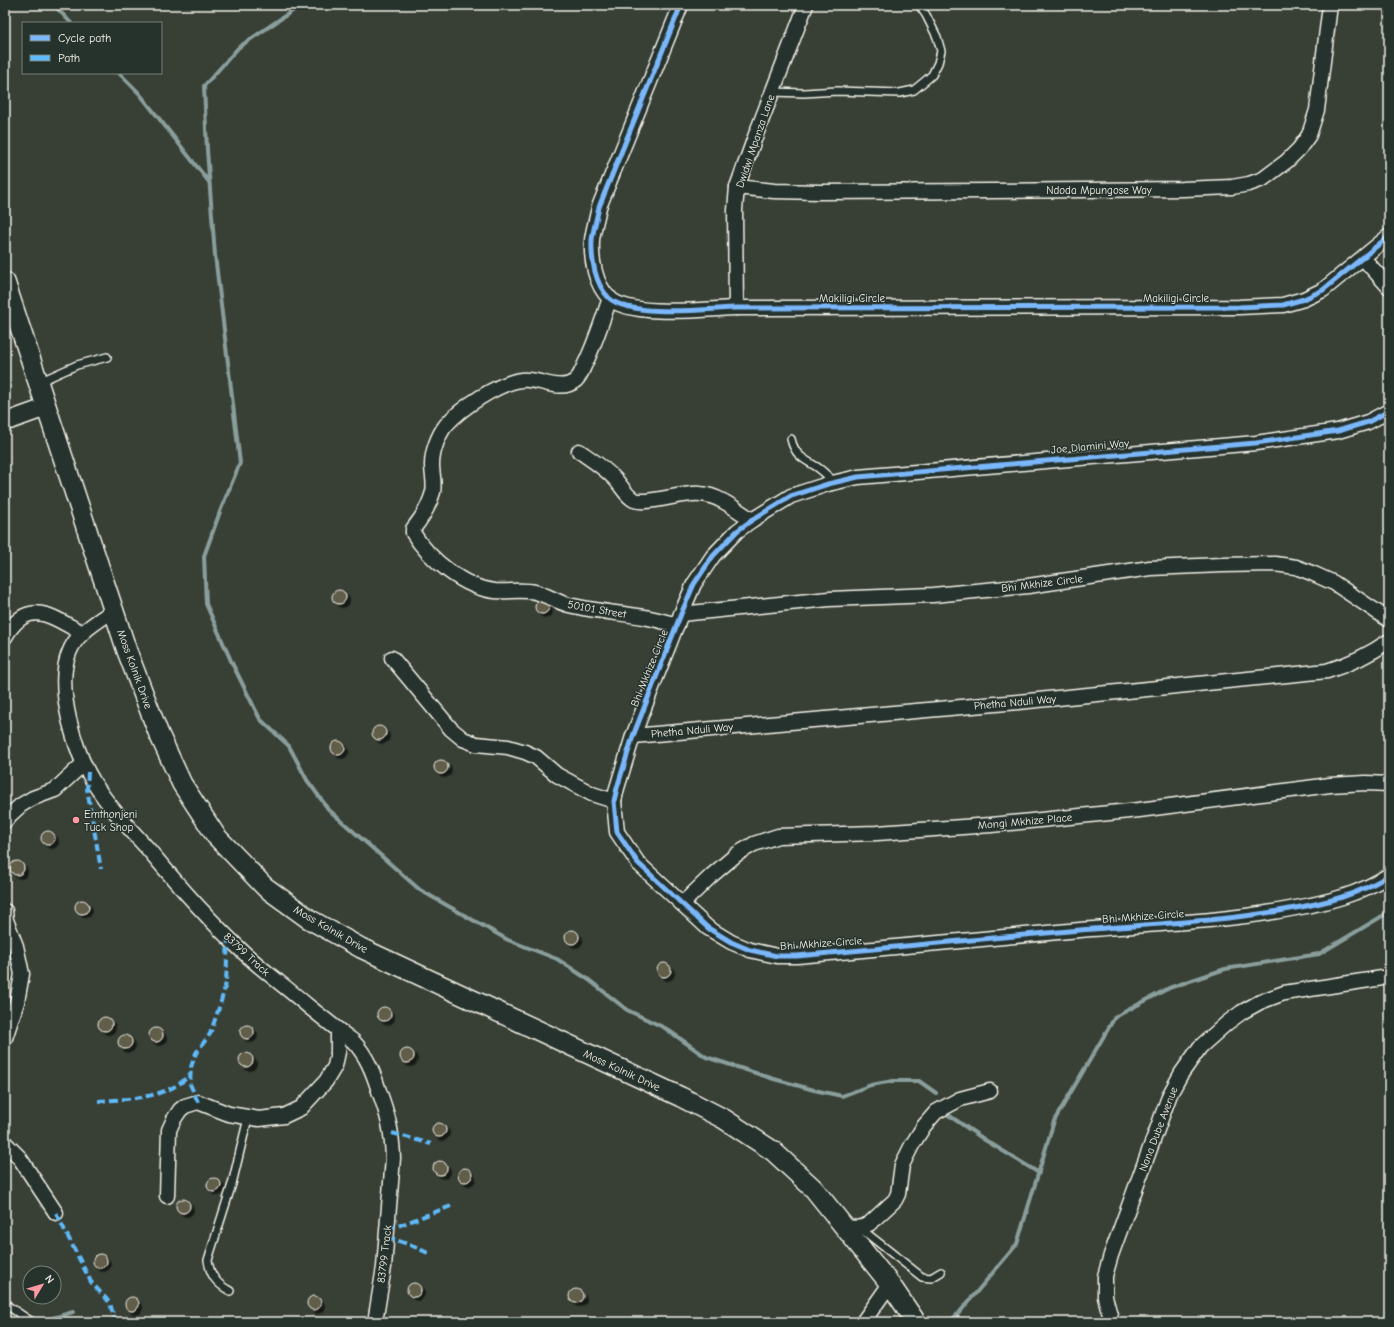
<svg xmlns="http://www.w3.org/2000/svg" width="1394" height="1327" font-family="'Comic Neue',sans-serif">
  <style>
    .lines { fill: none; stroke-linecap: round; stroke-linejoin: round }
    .stream { stroke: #8a9e9c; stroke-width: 4 }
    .building { fill: #615d4a; stroke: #f4f1e8; filter: url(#shadow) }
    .service-casing { stroke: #f4f1e8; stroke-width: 10 }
    .minor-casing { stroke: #f4f1e8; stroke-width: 17 }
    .tertiary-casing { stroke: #f4f1e8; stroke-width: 20 }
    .secondary-casing { stroke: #f4f1e8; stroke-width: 22 }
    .service { stroke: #26332d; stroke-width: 7 }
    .minor { stroke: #26332d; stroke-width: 14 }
    .tertiary { stroke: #26332d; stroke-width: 17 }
    .secondary { stroke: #26332d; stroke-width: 19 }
    .quiet { stroke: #60bafa; stroke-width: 4; stroke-dasharray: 8 4; stroke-linecap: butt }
    .cycleway-casing { stroke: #26332d; stroke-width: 8 }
    .cycleway { stroke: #7ab7fb; stroke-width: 5 }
    .poi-dot { fill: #ff9aa2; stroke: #26332d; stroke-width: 1.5 }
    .labels { text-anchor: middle; stroke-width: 3; stroke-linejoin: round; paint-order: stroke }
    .street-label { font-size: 11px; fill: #f4f1e8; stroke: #26332d }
    .poi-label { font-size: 11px; fill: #f4f1e8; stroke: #26332d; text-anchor: start }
  </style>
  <defs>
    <filter id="shadow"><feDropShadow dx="3.5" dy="3.5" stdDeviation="0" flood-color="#0009"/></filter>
  </defs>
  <rect width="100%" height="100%" fill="#384036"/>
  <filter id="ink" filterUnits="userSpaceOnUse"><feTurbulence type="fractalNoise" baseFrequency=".025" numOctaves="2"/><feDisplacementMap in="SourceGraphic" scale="8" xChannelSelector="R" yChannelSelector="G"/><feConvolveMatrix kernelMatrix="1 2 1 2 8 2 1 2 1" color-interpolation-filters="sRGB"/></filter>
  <g filter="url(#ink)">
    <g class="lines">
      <g class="stream">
        <polyline points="54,5 71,23"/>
        <polyline points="301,5 239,47 204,86 207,150 215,255 240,463 221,509 204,556 206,604 232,663 260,719 289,746 307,780 329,810 420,890 508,940 557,959 589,980 627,1010 665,1028 706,1057 774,1079 814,1090 842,1096 871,1085 893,1081 919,1081 936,1093"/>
        <polyline points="119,73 139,93 209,182"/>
        <polyline points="944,1112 985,1140 1039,1173"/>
        <polyline points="40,1322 73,1312"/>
        <polyline points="949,1322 959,1313 1017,1244 1054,1121 1115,1017 1169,988 1225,969 1319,954 1389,912"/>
      </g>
    </g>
    <g class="building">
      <circle cx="339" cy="597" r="7"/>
      <circle cx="542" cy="607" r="7"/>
      <circle cx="379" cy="733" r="7"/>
      <circle cx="338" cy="748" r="7"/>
      <circle cx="441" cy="767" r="7"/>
      <circle cx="48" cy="838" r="7"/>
      <circle cx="17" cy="868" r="7"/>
      <circle cx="82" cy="907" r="7"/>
      <circle cx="572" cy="937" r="7"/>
      <circle cx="664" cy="970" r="7"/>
      <circle cx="384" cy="1014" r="7"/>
      <circle cx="105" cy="1024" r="7"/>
      <circle cx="247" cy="1032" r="7"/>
      <circle cx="156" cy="1035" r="7"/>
      <circle cx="125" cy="1042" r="7"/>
      <circle cx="407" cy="1056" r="7"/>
      <circle cx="246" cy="1060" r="7"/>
      <circle cx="439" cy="1130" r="7"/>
      <circle cx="440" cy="1168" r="7"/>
      <circle cx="465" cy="1175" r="7"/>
      <circle cx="214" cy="1185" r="7"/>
      <circle cx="183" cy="1206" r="7"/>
      <circle cx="100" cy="1261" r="7"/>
      <circle cx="414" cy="1290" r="7"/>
      <circle cx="576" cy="1296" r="7"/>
      <circle cx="314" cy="1303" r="7"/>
      <circle cx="132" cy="1304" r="7"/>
    </g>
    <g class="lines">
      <defs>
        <g id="service">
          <polyline points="772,92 804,93 837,91 900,93 914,90 925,81 932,75 938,63 941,51 937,37 926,15 919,5"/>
          <polyline points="39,382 77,365 107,357"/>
          <path d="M791,439c4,17 13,20 26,28 6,4 12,10 17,15"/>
          <polyline points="860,1228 922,1277 931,1278 941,1272"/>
          <path d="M230,1291c-13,-7 -20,-15 -22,-31l24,-76 16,-66"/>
          <polyline points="5,1304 32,1322"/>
        </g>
        <g id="minor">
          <path d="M681,5l-82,202c-2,11 -6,23 -7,33 -1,20 3,44 17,58 22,20 98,11 127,10l503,-1 44,-2 21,-6 19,-9 66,-54"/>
          <polyline points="737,187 774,191 820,192 992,191 1183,189 1232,187 1249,184 1263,179 1287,161 1299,149 1309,135 1317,110 1330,5"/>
          <polyline points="1363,258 1389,287"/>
          <path d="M610,298c-8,23 -15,46 -26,68 -2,5 -4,10 -8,14 -16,14 -37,-3 -55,0 -23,3 -60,28 -75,45 -8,10 -14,27 -14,40 0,9 3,18 1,27 -4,15 -11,26 -20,37v4c16,26 51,55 82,58 14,1 27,-2 40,1 12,3 22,10 34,13 25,6 50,8 75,12 11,2 22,5 33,8"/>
          <polyline points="736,308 735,210 737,187 755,137 806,5"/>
          <path d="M1389,411l-21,11 -30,9 -82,12 -398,34 -30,7 -37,12 -39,24 -15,11 -24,25 -19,28 -13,30 -48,122 -16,52 -3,13 3,31 21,31 70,65 23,14 19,8 27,6h20c94,-8 189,-18 283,-26 70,-6 141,-8 210,-21 35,-6 69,-14 99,-34"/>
          <path d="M579,451c13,9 26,17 36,28 6,6 11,17 19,21 12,5 49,-8 66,-6 19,1 37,16 52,26"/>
          <path d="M114,610c-17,12 -38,23 -45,43 -14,35 6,99 25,130 15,24 36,46 55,67 29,35 59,69 92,100 21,20 45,37 67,56 15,12 30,24 45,35 14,15 20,31 26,50 9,24 13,40 14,67l-9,109 -9,55"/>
          <polyline points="681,614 829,599 933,595 1028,586 1150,568 1222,565 1275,564 1296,567 1314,574 1334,583 1389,620"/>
          <path d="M5,637c23,-40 46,-21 77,-4"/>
          <polyline points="392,658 451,729 463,739 476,744 508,747 525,752 536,757 557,775 592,794 614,801"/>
          <path d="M633,736l385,-34 309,-31c23,-7 42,-16 62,-30"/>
          <polyline points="5,821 10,815 21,805 33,798 55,790 83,764"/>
          <polyline points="682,904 711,876 737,854 754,844 778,836 877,833 991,825 1139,810 1330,785 1366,783 1389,784"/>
          <polyline points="5,911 6,920 16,946 22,974 17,1002 5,1038"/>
          <polyline points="5,1143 19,1157 56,1213"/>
          <polyline points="167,1196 169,1130 174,1119 180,1110 185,1106 198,1102 229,1114 259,1119 284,1116 301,1108 326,1081 335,1066 338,1052 338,1030"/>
          <path d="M844,1226c10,2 16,3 25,-2l26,-24 3,-6 4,-29 10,-20 12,-19 12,-14 24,-13 30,-8"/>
          <polyline points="863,1322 890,1284"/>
          <polyline points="1112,1322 1105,1297 1105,1276 1111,1255 1170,1094 1181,1074 1200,1047 1227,1023 1242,1012 1260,1002 1284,993 1389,977"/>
        </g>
        <polyline id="tertiary" points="5,422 47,407"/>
        <polyline id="secondary" points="5,282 127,651 158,732 182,784 216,836 265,887 309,919 361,948 681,1097 724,1119 773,1151 814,1189 890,1284 916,1322"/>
      </defs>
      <use href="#service" class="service-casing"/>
      <use href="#minor" class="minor-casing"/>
      <use href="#tertiary" class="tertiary-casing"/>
      <use href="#secondary" class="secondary-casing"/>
      <use href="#service" class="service"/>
      <use href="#minor" class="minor"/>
      <use href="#tertiary" class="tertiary"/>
      <use href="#secondary" class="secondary"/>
      <g class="quiet">
        <polyline points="88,772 87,789 101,869"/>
        <path d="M98,1101c27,-2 57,-2 81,-17 4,-3 8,-6 12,-10"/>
        <polyline points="198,1102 190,1084 191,1067 196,1053 210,1034 220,1005 226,983 228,937"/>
        <polyline points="392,1133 431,1144"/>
        <polyline points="56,1213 91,1282 110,1303 115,1322"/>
        <polyline points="387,1228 398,1226 451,1206"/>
        <polyline points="387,1237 408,1244 428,1253"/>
      </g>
      <defs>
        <g id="cycleway">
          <path d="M681,5l-82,202c-2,11 -6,23 -7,33 -1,20 3,44 17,58 22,20 98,11 127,10l503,-1 44,-2 21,-6 19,-9 66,-54"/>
          <path d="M1389,411l-21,11 -30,9 -82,12 -398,34 -30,7 -37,12 -39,24 -15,11 -24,25 -19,28 -13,30 -48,122 -16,52 -3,13 3,31 21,31 70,65 23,14 19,8 27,6h20c94,-8 189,-18 283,-26 70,-6 141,-8 210,-21 35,-6 69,-14 99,-34"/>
        </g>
      </defs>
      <use href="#cycleway" class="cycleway-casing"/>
      <use href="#cycleway" class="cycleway"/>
    </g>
  </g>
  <circle class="poi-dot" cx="76" cy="820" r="4"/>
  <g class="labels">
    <g class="street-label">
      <text transform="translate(755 141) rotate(-71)" y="4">Dwidwi Mpanza Lane</text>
      <text x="1099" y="194">Ndoda Mpungose Way</text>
      <text x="852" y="302">Makiligi Circle</text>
      <text x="1176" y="302">Makiligi Circle</text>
      <text transform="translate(1090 446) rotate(-5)" y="4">Joe Dlamini Way</text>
      <text transform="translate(1042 583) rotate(-7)" y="4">Bhi Mkhize Circle</text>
      <text transform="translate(597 609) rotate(10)" y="4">50101 Street</text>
      <text transform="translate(649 668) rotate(-68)" y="4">Bhi Mkhize Circle</text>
      <text transform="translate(135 669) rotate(70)" y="4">Moss Kolnik Drive</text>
      <text transform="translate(1015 702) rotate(-5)" y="4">Phetha Nduli Way</text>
      <text transform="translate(692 730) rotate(-5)" y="4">Phetha Nduli Way</text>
      <text transform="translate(1025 821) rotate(-5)" y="4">Mongi Mkhize Place</text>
      <text transform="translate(1143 916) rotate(-4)" y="4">Bhi Mkhize Circle</text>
      <text transform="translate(331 929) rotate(30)" y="4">Moss Kolnik Drive</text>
      <text transform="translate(821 943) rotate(-4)" y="4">Bhi Mkhize Circle</text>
      <text transform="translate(247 954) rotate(43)" y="4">83799 Track</text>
      <text transform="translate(622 1070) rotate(25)" y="4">Moss Kolnik Drive</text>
      <text transform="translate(1158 1129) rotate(-69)" y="4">Nana Dube Avenue</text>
      <text transform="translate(384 1254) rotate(-83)" y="4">83799 Track</text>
    </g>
    <g class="poi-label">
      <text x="84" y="818">Emthonjeni<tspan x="84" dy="13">Tuck Shop</tspan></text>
    </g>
  </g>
  <rect width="1394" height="1327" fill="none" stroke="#26332d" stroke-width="20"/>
  <rect x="10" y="10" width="1374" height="1307" fill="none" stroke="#f4f1e8" stroke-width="1.5" filter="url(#ink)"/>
  <rect x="22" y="22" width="140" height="52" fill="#26332d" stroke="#787f78"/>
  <rect x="30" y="35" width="20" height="6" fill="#7ab7fb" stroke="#787f78"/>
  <text x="58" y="42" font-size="12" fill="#f4f1e8">Cycle path</text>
  <rect x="30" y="55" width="20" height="6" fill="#60bafa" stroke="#787f78"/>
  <text x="58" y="62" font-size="12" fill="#f4f1e8">Path</text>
  <g transform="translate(42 1285) rotate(52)"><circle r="19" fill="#26332d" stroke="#787f78"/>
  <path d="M0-3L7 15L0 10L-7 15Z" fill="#ff9aa2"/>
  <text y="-6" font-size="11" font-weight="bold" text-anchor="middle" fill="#f4f1e8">N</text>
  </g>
</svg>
